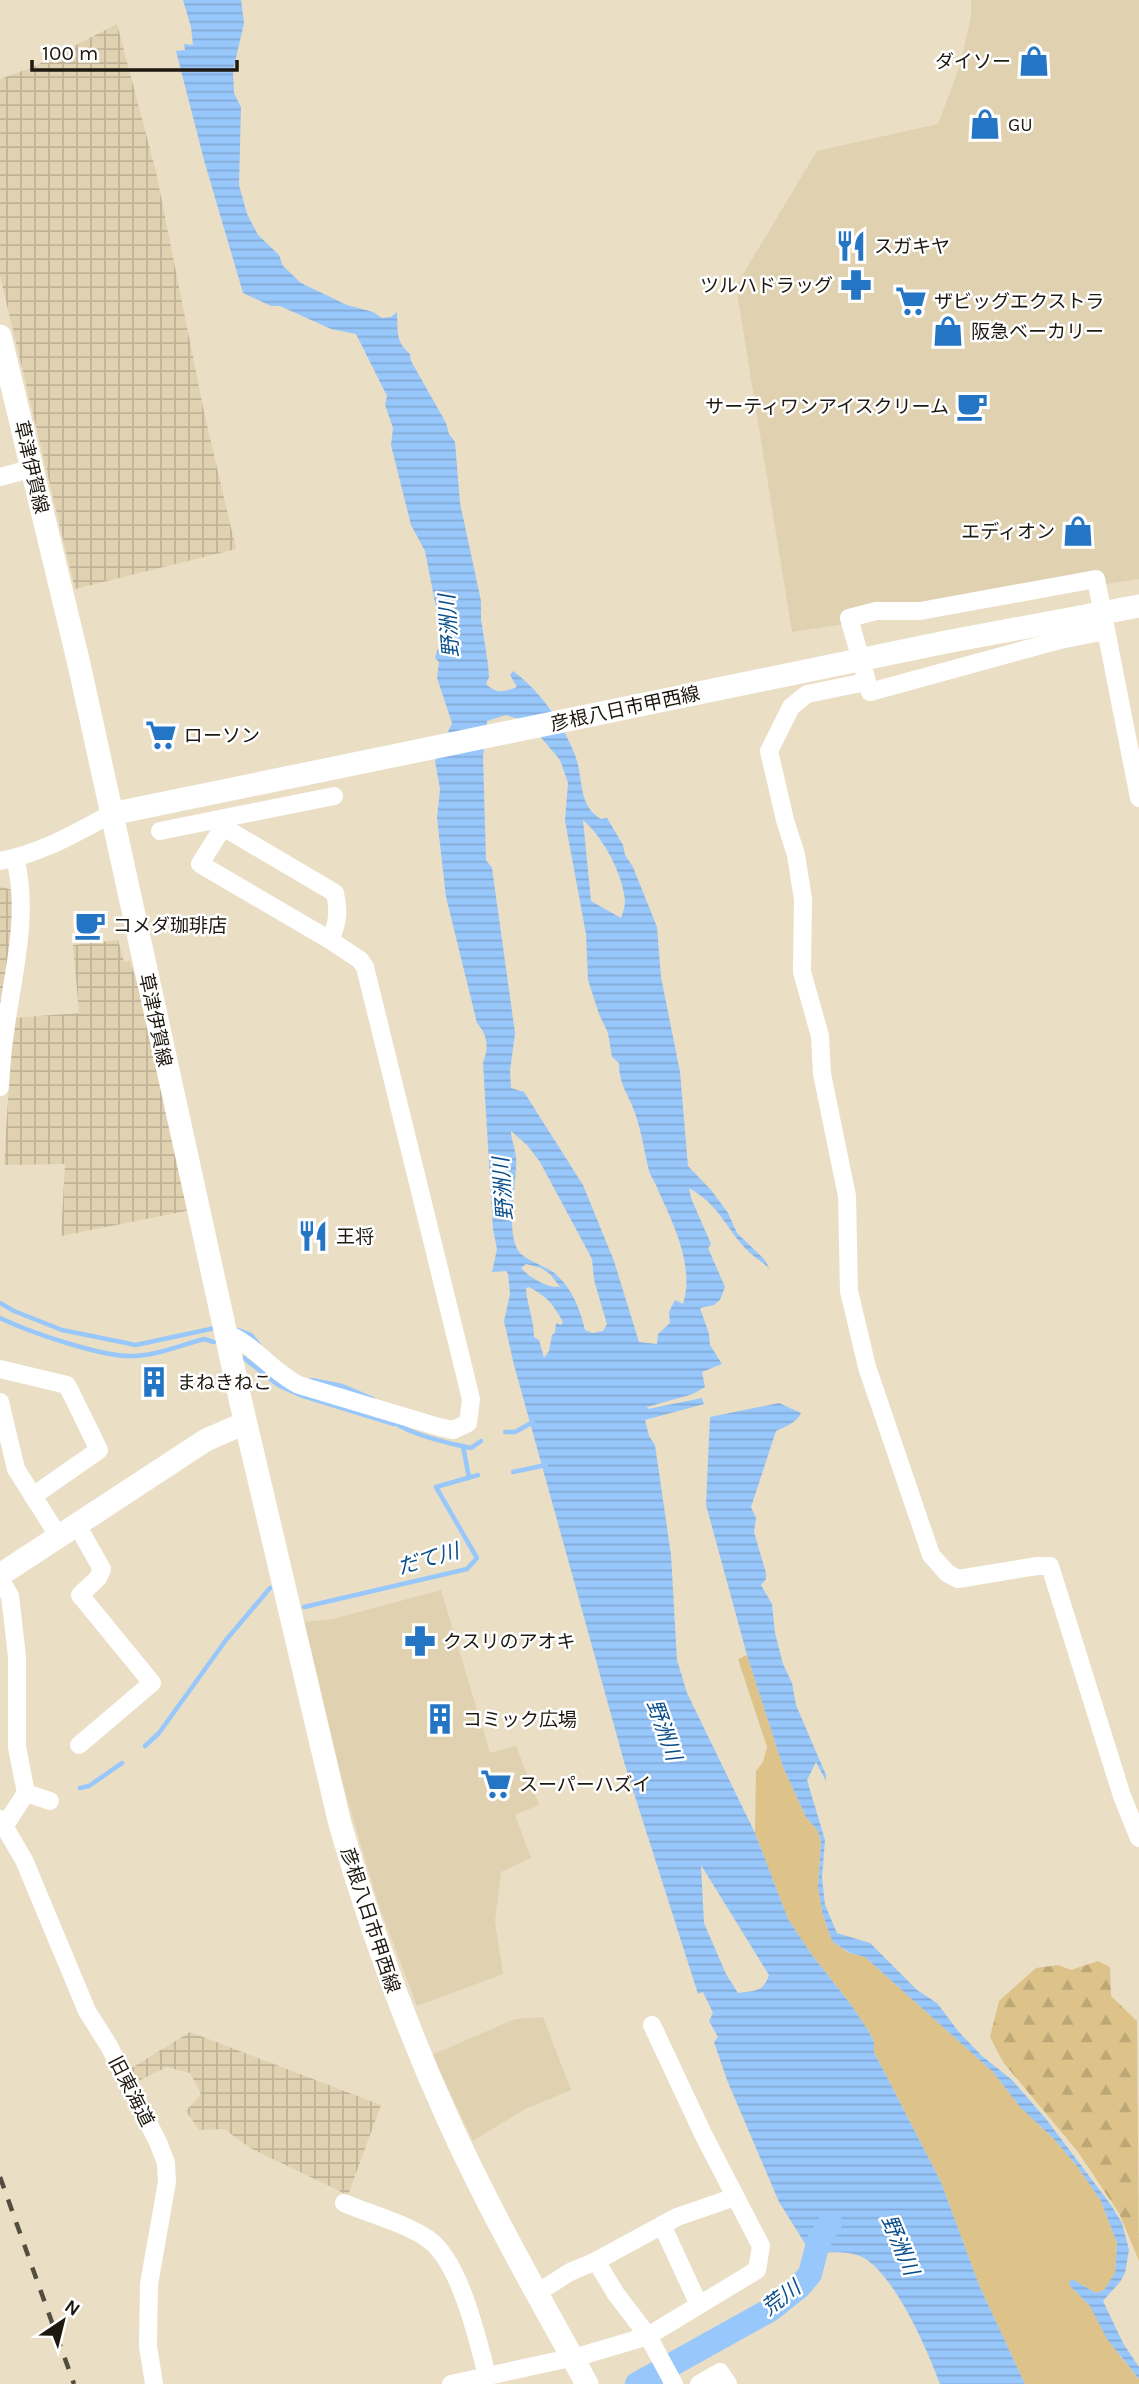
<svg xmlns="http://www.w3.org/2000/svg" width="1139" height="2384" font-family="Karla,'Noto Sans JP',sans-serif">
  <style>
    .built { fill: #e0d1b1 }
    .industrial { fill: url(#industrial-grid) }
    .grass { fill: #ddc389 }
    .forest { fill: url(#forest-firs) }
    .water { fill: url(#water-rules); fill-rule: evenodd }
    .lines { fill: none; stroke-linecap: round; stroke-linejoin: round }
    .stream { stroke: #98c7fb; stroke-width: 4.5 }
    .river { stroke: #98c7fb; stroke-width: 24 }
    .minor { stroke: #fff; stroke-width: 18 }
    .major { stroke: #fff; stroke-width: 23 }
    .rail { stroke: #534c3f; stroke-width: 4.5; stroke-dasharray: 12 12; stroke-linecap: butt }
    .labels { text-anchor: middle; stroke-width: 5; stroke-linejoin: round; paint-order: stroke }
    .poi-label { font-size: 19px; fill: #1d1910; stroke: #fff; text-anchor: start }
    .street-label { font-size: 19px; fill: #1d1910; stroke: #fff }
    .water-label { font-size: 21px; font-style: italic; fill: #0a4f8c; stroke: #fff }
  </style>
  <defs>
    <pattern id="industrial-grid" width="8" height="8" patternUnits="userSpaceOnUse" patternTransform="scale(1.75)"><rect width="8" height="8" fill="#e0d1b1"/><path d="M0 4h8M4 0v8" fill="none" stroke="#c0b397"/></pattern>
    <pattern id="forest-firs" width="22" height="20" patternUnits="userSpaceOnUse" patternTransform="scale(1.75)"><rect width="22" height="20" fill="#ddc389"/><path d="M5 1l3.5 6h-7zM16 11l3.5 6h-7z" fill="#bda775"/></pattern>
    <pattern id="water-rules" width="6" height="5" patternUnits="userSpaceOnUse" patternTransform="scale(1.75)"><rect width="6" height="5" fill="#98c7fb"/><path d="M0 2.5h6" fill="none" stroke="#83aad6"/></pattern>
  </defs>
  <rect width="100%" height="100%" fill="#eadec5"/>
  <g class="built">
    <polygon points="971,0 1139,0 1139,579 792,632 736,286 817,151 938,124 960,66 971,16"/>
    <polygon points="441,1590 490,1753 516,1746 539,1805 515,1815 531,1858 501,1872 495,1922 503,1974 417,2006 378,1903 343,1784 304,1622 333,1619"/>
    <polygon points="543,2017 571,2090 525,2109 473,2141 432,2055 515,2019"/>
  </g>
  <g class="industrial">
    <polygon points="117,24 156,172 204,412 236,549 75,589 0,276 0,79 35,66"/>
    <polygon points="0,886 12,890 16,915 0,1010"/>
    <polygon points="118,940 124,962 130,961 140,993 191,1210 61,1236 65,1164 4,1165 13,1018 79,1013 73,945"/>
    <polygon points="190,2032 381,2105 348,2195 252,2149 224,2129 199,2130 186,2111 201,2094 190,2073 167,2067 136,2082 130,2069"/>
  </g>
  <polygon class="grass" points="747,1655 783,1767 806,1817 818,1831 821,1842 818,1887 822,1912 831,1938 833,1942 849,1953 865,1957 993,2072 1021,2108 1054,2139 1077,2166 1101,2201 1117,2243 1115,2273 1104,2290 1096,2293 1074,2280 1070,2286 1090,2306 1120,2356 1139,2379 1139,2384 1025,2384 979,2285 941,2182 874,2052 874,2042 868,2030 849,2002 812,1955 788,1919 755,1833 756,1771 763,1762 767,1747 738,1659"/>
  <polygon class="forest" points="1098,1961 1110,1967 1111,1996 1137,2021 1139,2261 1119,2213 1078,2152 1003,2062 990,2037 999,2001 1036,1968 1058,1965 1071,1970"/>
  <g class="water">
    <path d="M183,0h58l3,23 -11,48 1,22 7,14 -2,78 8,29 11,21 21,20 4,11 18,17 46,22 26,7 9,6 9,-1 6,-5c1,19 -2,29 13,42l1,7 35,62 3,11 6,8 5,61 21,98v18l7,45 1,13 -3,7c10,10 18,8 31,3l-7,-12 3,-4c28,21 49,51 62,84 9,23 2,50 26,64l6,-1 16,27 2,10 8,12 24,60 4,50 19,95 8,94 23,24 17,23 9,20 27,26 6,10c-8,-8 -18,-13 -25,-21 -21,-23 -26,-43 -56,-60l2,10 20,46 -3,4 17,39 -5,13 -6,5 -14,3 9,26 1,11 12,19 -20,8 3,15 -12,7 -46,13 1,2 54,-11 2,6 -59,16 4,16 6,9 16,110 6,105 10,33 68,140 33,86 24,36 37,47 19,28 6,12v10l67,130 38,103 46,99h-85c-12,-33 -47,-114 -80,-128 -16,-6 -33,-3 -49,-3l-32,-51 -52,-122 -13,-38 4,-5 -9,-16 4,-8 -10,-21 -5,2 -73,-229 -111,-400 -10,-44 6,-27 -2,-20 -2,-3 -14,1 5,-23 -4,-20 -10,-166c6,-16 5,-27 -6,-40l-31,-126 -9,-79 3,-29 -5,-28 17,-38 -15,-45 2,-16 -4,-4 6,-20 -6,-36 -10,-51 -14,-26 -20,-80 2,-17 -8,-23 2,-9 -31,-62 -25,-5 -51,-23h-9l-28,-13 -39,-133 -28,-109 9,-1 -1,-6 9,1 -2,-18zM506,715l22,7 32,38 8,23 -3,38 21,113 2,46 11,34 9,19 4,24 7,6c0,22 9,30 16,50 7,20 9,38 14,58 2,6 7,12 9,19 15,33 37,77 25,114l-8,-4 -6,12 1,11 -12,11 -1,10 -18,-2 -25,-81 -31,-76 -59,-93 -13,-4 -1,-17 5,-38 -23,-165 -6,-8 -3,-104 4,-35zM583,820c20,17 40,54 42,81 0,5 -2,11 -4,17l-30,-17zM511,1131l16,14 13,17 52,97 2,21 13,44 -4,7 -11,2 -7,-3c-5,-22 -15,-47 -35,-60 -9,-5 -21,-9 -29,-16 -18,-19 -3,-73 -5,-97 -1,-9 -5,-18 -5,-26zM526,1264l15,4 9,6 10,13c-13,1 -30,-9 -39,-19zM529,1287c20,11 23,16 34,35l-2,3 -5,-2 -1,10 -3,2 -3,16 -5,7 -5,-18 -5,-3c0,-17 -7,-32 -8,-49zM701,1865l68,110c-5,17 -15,16 -31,18l-12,-19 -22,-51z"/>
    <path d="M779,1403l22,10c-4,10 -17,14 -25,18l-25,76 5,11 -2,14 12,41v6l-5,6 11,19 3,29 8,31 9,19 4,22 30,70v6l-10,-19 -9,18 18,60 -3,38 3,27 12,28 33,10 47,47 20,13 21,28 24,25 30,24 34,39 65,86 11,18 7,27 -4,23 -5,9 -17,19 20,42 16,24v12l-32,-40 -17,-33 -20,-20 -1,-5 5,-1 22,13 8,-3 11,-17 2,-30 -16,-42 -24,-35 -23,-27 -33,-31 -28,-36 -128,-115 -15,-4 -17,-11 -2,-4 -9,-26 -4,-25 3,-45 -3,-11 -12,-14 -23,-50 -36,-112 -41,-150 4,-88z"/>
  </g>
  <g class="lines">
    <g class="stream">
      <polyline points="0,1303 14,1311 62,1330 136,1345 215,1328"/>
      <path d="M0,1318c29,14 104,40 135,38 23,-1 47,-11 69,-17l10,3"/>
      <polyline points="238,1330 251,1335 259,1345"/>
      <polyline points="244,1358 278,1385 300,1395 394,1424"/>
      <polyline points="311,1380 342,1386 373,1399"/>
      <path d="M392,1421c17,13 58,23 79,27l10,-7"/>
      <polyline points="505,1432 515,1432 533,1422"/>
      <polyline points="463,1446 469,1478"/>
      <polyline points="513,1472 546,1465"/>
      <polyline points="304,1607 467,1569 477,1558 436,1487 478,1475"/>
      <polyline points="145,1746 159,1733 226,1640 270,1588"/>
      <polyline points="80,1788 89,1786 122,1763"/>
    </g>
    <polyline class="river" points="637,2384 770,2310 799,2287 810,2274 818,2243 830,2223"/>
    <g class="minor">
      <polyline points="0,477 33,468"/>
      <polyline points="1106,631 1060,640 870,692 849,618 876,611 920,611 1096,579 1139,798"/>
      <polyline points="866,682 807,694 791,707 769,751 785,820 796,855 803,899 802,972 820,1036 822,1074 847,1196 849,1291 867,1367 931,1555 947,1573 958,1579 1037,1566 1050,1566 1122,1796 1139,1838"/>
      <path d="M223,827l112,66c4,19 3,30 -5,47l-130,-76z"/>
      <polyline points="160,831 334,796"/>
      <path d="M0,861c40,-7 76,-28 111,-47"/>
      <path d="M0,1087c1,-18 2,-36 5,-54 7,-57 25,-118 10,-175"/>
      <path d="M225,1333c29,11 46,38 74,52l140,42 14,3 15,-7 3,-24 -106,-432 -5,-7 -30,-20"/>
      <polyline points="0,1369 67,1385 99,1450 33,1496"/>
      <polyline points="0,1402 16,1469 59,1537"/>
      <polyline points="77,1525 102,1569 98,1578 80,1595 152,1683 79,1745"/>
      <polyline points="0,1579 10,1596 17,1656 17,1747 26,1793 5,1825"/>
      <polyline points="26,1793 50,1801"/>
      <polyline points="0,1819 24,1860 87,2011 109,2046 158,2142 166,2163 167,2182 149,2284 148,2346 154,2384"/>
      <path d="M344,2203c25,11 61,20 84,36 32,22 49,99 59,136"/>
      <polyline points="662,2225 699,2305"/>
      <polyline points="596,2261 616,2294 648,2336 674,2384"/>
      <polyline points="537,2293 570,2272 596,2261 677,2217 735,2197"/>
      <polyline points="451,2384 584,2355 648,2336 757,2270 761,2246 704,2136 652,2025"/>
      <polyline points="699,2384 720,2372 728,2384"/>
    </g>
    <g class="major">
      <path d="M0,336l79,328 162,739 99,421c29,101 65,200 108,295 41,91 91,178 139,265"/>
      <polyline points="111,814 946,642 1139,606"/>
      <polyline points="0,1575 206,1440 245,1423"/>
    </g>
    <polyline class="rail" points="0,2177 74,2384"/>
  </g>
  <defs>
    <symbol id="shop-bare" viewBox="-9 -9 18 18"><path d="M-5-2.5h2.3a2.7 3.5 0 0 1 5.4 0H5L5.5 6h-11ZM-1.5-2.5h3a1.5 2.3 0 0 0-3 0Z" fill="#2476c4" stroke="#fff" stroke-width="2.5" paint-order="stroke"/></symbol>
    <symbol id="restaurant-bare" viewBox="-9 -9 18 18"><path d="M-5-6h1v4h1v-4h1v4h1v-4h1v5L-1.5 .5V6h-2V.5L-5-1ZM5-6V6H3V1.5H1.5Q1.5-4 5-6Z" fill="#2476c4" stroke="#fff" stroke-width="2.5" paint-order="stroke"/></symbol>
    <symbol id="pharmacy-bare" viewBox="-9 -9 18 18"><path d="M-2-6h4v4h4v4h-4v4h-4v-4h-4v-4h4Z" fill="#2476c4" stroke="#fff" stroke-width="2.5" paint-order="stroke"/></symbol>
    <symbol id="supermarket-bare" viewBox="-9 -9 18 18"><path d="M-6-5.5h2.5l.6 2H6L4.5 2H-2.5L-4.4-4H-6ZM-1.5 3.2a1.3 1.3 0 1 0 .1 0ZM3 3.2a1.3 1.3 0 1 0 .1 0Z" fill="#2476c4" stroke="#fff" stroke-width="2.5" paint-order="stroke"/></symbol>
    <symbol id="cafe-bare" viewBox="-9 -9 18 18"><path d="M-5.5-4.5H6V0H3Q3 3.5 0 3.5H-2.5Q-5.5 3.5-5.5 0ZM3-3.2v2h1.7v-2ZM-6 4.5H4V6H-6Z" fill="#2476c4" stroke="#fff" stroke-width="2.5" paint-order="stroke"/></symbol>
    <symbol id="building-bare" viewBox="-9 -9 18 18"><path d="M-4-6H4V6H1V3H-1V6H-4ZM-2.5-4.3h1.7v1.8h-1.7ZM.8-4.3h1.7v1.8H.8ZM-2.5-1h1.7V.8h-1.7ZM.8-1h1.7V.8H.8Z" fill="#2476c4" stroke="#fff" stroke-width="2.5" paint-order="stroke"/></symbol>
  </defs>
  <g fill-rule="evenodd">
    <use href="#shop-bare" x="1012" y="39" width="44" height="44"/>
    <use href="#shop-bare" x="963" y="102" width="44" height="44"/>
    <use href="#restaurant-bare" x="829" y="224" width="44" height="44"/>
    <use href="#pharmacy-bare" x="834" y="263" width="44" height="44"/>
    <use href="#supermarket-bare" x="889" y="279" width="44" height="44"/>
    <use href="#shop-bare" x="926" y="309" width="44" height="44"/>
    <use href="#cafe-bare" x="950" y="384" width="44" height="44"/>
    <use href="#shop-bare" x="1056" y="509" width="44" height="44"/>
    <use href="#supermarket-bare" x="139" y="713" width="44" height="44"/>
    <use href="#cafe-bare" x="68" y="903" width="44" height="44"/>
    <use href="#restaurant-bare" x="291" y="1214" width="44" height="44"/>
    <use href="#building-bare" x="132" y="1360" width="44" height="44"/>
    <use href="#pharmacy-bare" x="398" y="1619" width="44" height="44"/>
    <use href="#building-bare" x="418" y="1697" width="44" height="44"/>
    <use href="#supermarket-bare" x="474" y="1762" width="44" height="44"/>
  </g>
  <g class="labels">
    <g class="poi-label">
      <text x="1011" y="68" text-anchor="end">ダイソー</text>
      <text x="1008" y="131">GU</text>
      <text x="874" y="253">スガキヤ</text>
      <text x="833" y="292" text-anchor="end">ツルハドラッグ</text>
      <text x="934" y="308">ザビッグエクストラ</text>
      <text x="971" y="338">阪急ベーカリー</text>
      <text x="949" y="413" text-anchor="end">サーティワンアイスクリーム</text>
      <text x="1055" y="538" text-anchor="end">エディオン</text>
      <text x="184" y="742">ローソン</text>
      <text x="113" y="932">コメダ珈琲店</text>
      <text x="336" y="1243">王将</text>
      <text x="177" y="1389">まねきねこ</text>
      <text x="443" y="1648">クスリのアオキ</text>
      <text x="463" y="1726">コミック広場</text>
      <text x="519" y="1791">スーパーハズイ</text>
    </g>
    <g class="street-label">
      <text transform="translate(32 467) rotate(77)" y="7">草津伊賀線</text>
      <text transform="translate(625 708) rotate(-12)" y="7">彦根八日市甲西線</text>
      <text transform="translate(156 1020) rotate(78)" y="7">草津伊賀線</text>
      <text transform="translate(371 1920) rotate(72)" y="7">彦根八日市甲西線</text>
      <text transform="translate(132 2091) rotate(63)" y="7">旧東海道</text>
    </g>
    <g class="water-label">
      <text transform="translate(449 626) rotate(-94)" y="7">野洲川</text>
      <text transform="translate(503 1189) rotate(-94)" y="7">野洲川</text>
      <text transform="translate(428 1559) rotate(-16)" y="7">だて川</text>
      <text transform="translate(664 1730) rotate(70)" y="7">野洲川</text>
      <text transform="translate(900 2245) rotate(67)" y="7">野洲川</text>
      <text transform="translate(781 2298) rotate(-37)" y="7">荒川</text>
    </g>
  </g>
  <g transform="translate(63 2321) rotate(35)" stroke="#ffffff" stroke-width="5" paint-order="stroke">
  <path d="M0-5L12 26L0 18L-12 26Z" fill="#1d1910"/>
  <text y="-10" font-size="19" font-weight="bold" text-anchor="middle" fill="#1d1910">N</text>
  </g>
  <path d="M32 60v10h205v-10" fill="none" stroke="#1d1910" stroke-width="3.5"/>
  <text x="42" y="60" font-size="21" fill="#1d1910" stroke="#ffffff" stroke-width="5" paint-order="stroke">100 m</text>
</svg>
